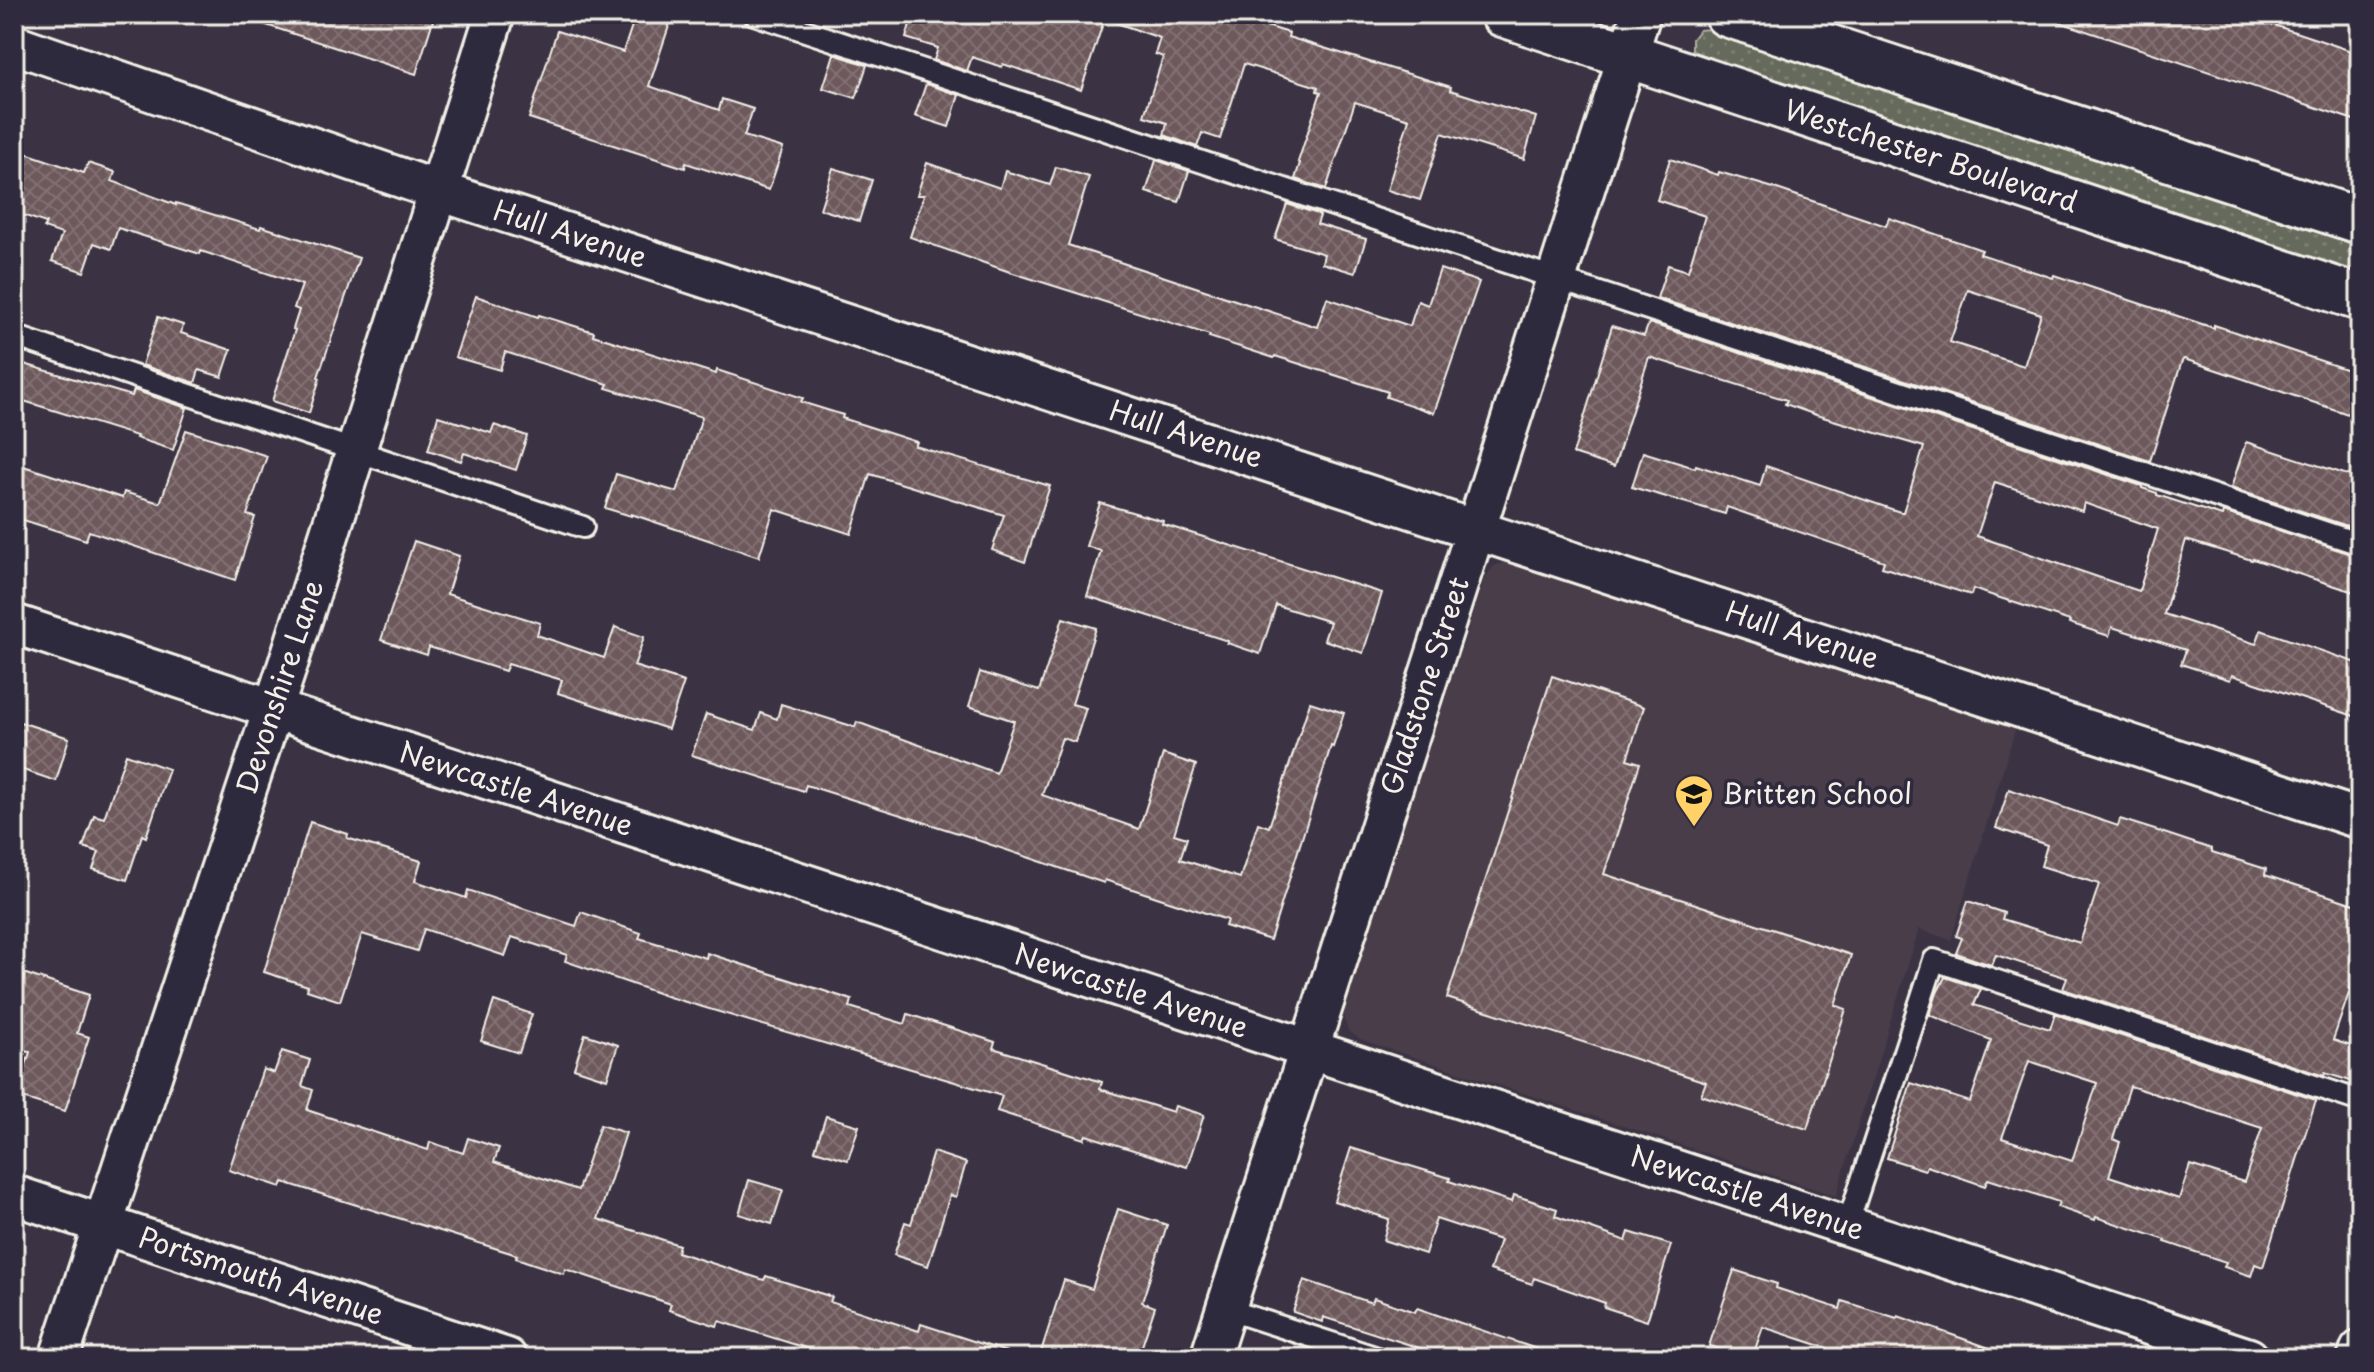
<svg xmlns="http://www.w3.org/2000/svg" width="2374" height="1372" font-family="'Playpen Sans',sans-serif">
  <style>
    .built { fill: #4a3e4a }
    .grass { fill: url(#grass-dots); stroke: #adaea2; stroke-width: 2 }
    .building { fill: url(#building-cross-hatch); stroke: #f4f1e8; stroke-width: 2; fill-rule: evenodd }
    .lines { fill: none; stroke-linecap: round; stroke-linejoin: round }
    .lane-casing { stroke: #f4f1e8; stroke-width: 26 }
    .street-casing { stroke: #f4f1e8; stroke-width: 44 }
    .secondary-casing { stroke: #f4f1e8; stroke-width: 50 }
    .lane { stroke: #2f2a3d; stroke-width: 20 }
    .street { stroke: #2f2a3d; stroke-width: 38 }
    .secondary { stroke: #2f2a3d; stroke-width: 44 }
    .labels { text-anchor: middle; stroke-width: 7; stroke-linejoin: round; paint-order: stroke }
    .street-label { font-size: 28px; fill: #f4f1e8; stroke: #2f2a3d }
    .poi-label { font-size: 28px; fill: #f4f1e8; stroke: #2f2a3d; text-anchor: start }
  </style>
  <defs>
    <pattern id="grass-dots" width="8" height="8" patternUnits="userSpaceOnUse" patternTransform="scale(2)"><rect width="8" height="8" fill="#666b5d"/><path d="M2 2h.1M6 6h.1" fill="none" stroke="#7c8174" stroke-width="1.8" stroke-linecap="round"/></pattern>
    <pattern id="building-cross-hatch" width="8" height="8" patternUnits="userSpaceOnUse" patternTransform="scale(2)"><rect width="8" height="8" fill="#6d585b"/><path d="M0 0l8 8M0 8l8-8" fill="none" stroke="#827073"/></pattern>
  </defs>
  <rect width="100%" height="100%" fill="#3b3343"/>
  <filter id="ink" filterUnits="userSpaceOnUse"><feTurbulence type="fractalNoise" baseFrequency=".0125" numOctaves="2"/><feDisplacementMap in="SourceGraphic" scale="16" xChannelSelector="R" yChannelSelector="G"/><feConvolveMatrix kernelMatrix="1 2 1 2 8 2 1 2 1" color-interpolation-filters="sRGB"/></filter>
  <g filter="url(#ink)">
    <polygon class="built" points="1504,562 1516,564 2016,727 1951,940 1919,929 1836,1196 1362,1040 1349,1032 1344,1020 1345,1007 1484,580 1493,567"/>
    <polygon class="grass" points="1710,29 2360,242 2360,274 1700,57 1692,49 1692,39 1699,30"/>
    <g class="building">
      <polygon points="251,14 435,14 416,74 251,20"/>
      <polygon points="636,14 673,14 649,86 719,110 722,99 753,109 744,136 783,148 769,190 686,163 685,168 529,118 557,31 623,52"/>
      <polygon points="913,14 948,14 979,24 980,14 1106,14 1081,90 1003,64 1002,67 972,57 967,71 934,60 938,48 906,38"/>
      <polygon points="1106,14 1228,14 1289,33 1288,37 1451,87 1450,90 1536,117 1524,159 1442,133 1420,200 1387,190 1409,119 1355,102 1326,189 1295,179 1300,163 1298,162 1321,92 1317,91 1318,87 1244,64 1220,139 1202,133 1197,147 1164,135 1167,123 1144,116 1163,57 1155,54 1160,38 1105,19"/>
      <polygon points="2050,14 2241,14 2316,39 2360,54 2360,122 2050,19"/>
      <polygon points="834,54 867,65 856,98 823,88"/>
      <polygon points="926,84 959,95 949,127 915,116"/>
      <polygon points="14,149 84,173 88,163 115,172 112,181 176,205 176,203 260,229 261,226 359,258 318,377 320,378 309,413 272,401 295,330 293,329 299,310 294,308 302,285 201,251 200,254 118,228 111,249 94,243 84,272 52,261 62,234 44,228 46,223 14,212"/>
      <path d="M1670,159l48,16 1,-3 58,17 109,37 3,-8 93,32 -2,4 73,24 1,-3 160,53v-3l146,49v44l-176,-59 -2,2 -32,100 -493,-163 11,-33 20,6 17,-55 -48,-16zM1968,290l73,24 -17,52 -74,-24z"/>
      <polygon points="1156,160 1189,171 1179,202 1146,192"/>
      <polygon points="927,163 1000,188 1005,171 1050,185 1056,167 1089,177 1068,245 1317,327 1327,298 1410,326 1418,301 1428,305 1440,269 1479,282 1434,413 1386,397 1388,392 1275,356 1274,358 1209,337 1210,335 1010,272 910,237 924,195 917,195"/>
      <polygon points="833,168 872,180 859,221 820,209"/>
      <polygon points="1287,204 1318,214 1320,216 1317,224 1366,239 1355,273 1322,263 1324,254 1275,239"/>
      <polygon points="476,296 538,317 539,315 594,332 593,335 716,374 717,370 803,398 801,402 843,415 842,418 917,442 915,446 1050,486 1025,562 992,550 1004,515 870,474 851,534 774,509 759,557 631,514 631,516 605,508 616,474 677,492 702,417 606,388 608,384 505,352 500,370 455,357"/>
      <polygon points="158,317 183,325 181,333 231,350 222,377 199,370 195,383 142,365"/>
      <path d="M1649,323l493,163v2l15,5v2l65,21 1,-4 137,45v37l-107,-35 -1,1 -66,-20 -22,74 92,30 5,-14 99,34v54l-128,-43 -2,5 -49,-16 5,-14 -74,-23 -3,9 -40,-13 1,-2 -97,-32 -2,6 -89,-28 2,-6 -157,-54 -2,7 -93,-27 11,-35 52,16 1,-3 64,21 6,-20 134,46h3l21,-65 -108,-32 -31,-11 2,-4 -138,-43 -35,110 -41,-13 39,-128 32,10zM1995,482l87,29 2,-8 74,26 -19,62 -162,-55z"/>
      <polygon points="14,361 132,396 134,390 187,408 173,450 136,438 137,436 14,398"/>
      <polygon points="438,416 491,433 494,425 527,436 516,470 464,453 461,461 428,450"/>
      <polygon points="186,430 267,456 247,515 255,517 235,580 89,531 86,540 14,517 14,463 122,498 124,492 160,503"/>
      <polygon points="2246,442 2360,479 2360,530 2231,488"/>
      <polygon points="1100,503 1163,521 1162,524 1382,593 1363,653 1324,640 1330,622 1276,605 1260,654 1227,643 1228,641 1087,596 1101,551 1086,546"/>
      <polygon points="414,541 459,556 447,594 540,623 537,635 604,658 615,627 644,637 634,666 684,682 668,729 558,693 562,680 508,664 505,671 429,647 427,655 381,640"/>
      <polygon points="1063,618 1096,628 1072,704 1086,708 1075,742 1062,738 1042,795 1139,829 1163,754 1196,765 1174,834 1187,838 1180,859 1240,878 1258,823 1269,827 1310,702 1344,713 1333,747 1331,746 1270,940 1225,926 1227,920 1105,880 1104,883 974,839 974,838 806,785 804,791 692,755 706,714 755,730 761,713 777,719 781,704 855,727 857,722 996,773 1014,721 969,706 980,672 1039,691"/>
      <polygon points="1552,676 1644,707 1627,759 1640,763 1604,874 1851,955 1835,1005 1846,1009 1807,1129 1701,1095 1706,1082 1447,998"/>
      <polygon points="14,720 69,738 56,781 14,767"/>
      <polygon points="126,754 169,769 146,837 142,835 127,880 93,869 99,852 83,847 94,815 104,818"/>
      <polygon points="2009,789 2118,826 2120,819 2161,832 2212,849 2212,852 2266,869 2265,875 2360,906 2360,961 2333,1040 2360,1049 2360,1084 2325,1073 2324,1076 2063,989 2067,978 1996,955 1991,965 1956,953 1962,938 1956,936 1968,901 2004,913 2002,919 2080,943 2099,884 2041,866 2047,845 1996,828"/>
      <polygon points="310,822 348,834 347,838 421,861 415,881 466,898 468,890 576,926 581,912 641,933 639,938 706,958 707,953 852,1000 850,1007 905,1024 908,1014 995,1042 993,1048 1102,1082 1100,1089 1173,1112 1175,1106 1204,1115 1187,1167 1086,1135 1084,1139 997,1111 1002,1096 669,997 565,961 567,955 512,937 505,956 424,929 417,951 362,934 340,1001 307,990 308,986 264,972"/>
      <polygon points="14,970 89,995 77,1033 89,1037 65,1111 16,1096 30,1052 14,1050"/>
      <path d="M1945,977l36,12 -7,16 76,24 5,-15 261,86 -53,167 -8,-3 -4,12 -27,-9 2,-5 -61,-20 1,-2 -70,-23 -1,3 -38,-13 2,-5 -71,-23 -3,7 -58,-20 -2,4 -38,-12 24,-75 59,19 21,-62 -61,-25 7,-22zM2029,1061l68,22 -25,78 -70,-23zM2130,1086l132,42 -18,54 -54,-17 -11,34 -70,-23 11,-34 -7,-3z"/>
      <polygon points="494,1001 532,1014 519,1053 481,1041"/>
      <polygon points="585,1034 618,1045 607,1079 574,1068"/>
      <polygon points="282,1051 310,1060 302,1086 313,1090 307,1110 428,1150 430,1142 463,1153 468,1138 499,1148 494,1162 578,1190 600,1125 626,1133 598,1219 679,1245 677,1252 764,1280 766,1276 832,1297 830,1302 919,1331 921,1324 1007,1352 1006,1358 838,1358 719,1321 717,1326 669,1310 671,1304 565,1269 564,1274 516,1258 517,1255 283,1182 281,1187 229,1170 263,1069 274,1073"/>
      <polygon points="826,1116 859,1126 848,1160 815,1150"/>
      <polygon points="1351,1148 1450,1178 1449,1181 1512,1202 1514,1195 1557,1209 1555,1216 1626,1241 1629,1232 1671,1245 1647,1321 1604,1307 1605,1303 1534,1278 1532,1284 1490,1270 1500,1240 1436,1219 1425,1254 1383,1240 1389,1219 1334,1201"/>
      <polygon points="933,1152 966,1163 956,1197 950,1195 928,1266 894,1255 905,1222 911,1224"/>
      <polygon points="749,1180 783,1190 772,1224 739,1214"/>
      <polygon points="1118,1209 1167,1225 1142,1302 1155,1307 1138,1358 1039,1358 1064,1280 1092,1289"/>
      <polygon points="1734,1270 1777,1284 1776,1288 1840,1309 1842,1301 1897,1318 1898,1316 2001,1352 2000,1358 1824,1358 1827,1348 1763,1327 1752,1358 1709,1346"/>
      <polygon points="1304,1280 1372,1303 1374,1298 1415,1312 1417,1308 1548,1353 1547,1358 1451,1358 1323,1317 1322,1322 1293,1312"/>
    </g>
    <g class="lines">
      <defs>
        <g id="lane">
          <polyline points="754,14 2360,544"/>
          <polyline points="14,336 583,527"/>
          <polyline points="1847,1226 1934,960 2360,1101"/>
          <polyline points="1226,1309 1378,1358"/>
        </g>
        <g id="street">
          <polyline points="14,44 439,191 2360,819"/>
          <polyline points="14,624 2249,1358"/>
          <polyline points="14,1195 507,1358"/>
          <polyline points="59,1358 289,661 495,14"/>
          <polyline points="1210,1358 1641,14"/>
          <polyline points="2357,1358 2360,1350"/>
        </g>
        <g id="secondary">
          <polyline points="1503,14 2360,298"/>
          <polyline points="1727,14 2360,221"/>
        </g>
      </defs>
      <use href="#lane" class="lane-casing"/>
      <use href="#street" class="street-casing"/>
      <use href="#secondary" class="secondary-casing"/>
      <use href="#lane" class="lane"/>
      <use href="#street" class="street"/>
      <use href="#secondary" class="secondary"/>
    </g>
  </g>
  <defs>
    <symbol id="school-pin" viewBox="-11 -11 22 30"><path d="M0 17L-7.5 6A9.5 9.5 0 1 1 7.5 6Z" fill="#ffd166" stroke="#2f2a3d"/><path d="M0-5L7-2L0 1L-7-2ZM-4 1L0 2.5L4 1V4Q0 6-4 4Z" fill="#111"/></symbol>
  </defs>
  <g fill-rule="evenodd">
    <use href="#school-pin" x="1672" y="772" width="44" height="60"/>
  </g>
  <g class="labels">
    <g class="street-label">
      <text transform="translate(1931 156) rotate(18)" y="10">Westchester Boulevard</text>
      <text transform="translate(570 234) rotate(18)" y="10">Hull Avenue</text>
      <text transform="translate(1186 434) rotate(18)" y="10">Hull Avenue</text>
      <text transform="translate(1802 635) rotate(18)" y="10">Hull Avenue</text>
      <text transform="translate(1425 686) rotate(-72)" y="10">Gladstone Street</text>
      <text transform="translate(280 687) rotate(-72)" y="10">Devonshire Lane</text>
      <text transform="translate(516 789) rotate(18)" y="10">Newcastle Avenue</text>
      <text transform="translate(1131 991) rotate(18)" y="10">Newcastle Avenue</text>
      <text transform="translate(1747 1193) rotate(18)" y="10">Newcastle Avenue</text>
      <text transform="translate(261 1276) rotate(18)" y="10">Portsmouth Avenue</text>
    </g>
    <g class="poi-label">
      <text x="1722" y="804">Britten School</text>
    </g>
  </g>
  <rect width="2374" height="1372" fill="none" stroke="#2f2a3d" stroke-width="48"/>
  <rect x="24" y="24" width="2326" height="1324" fill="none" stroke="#f4f1e8" stroke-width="3" filter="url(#ink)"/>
</svg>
